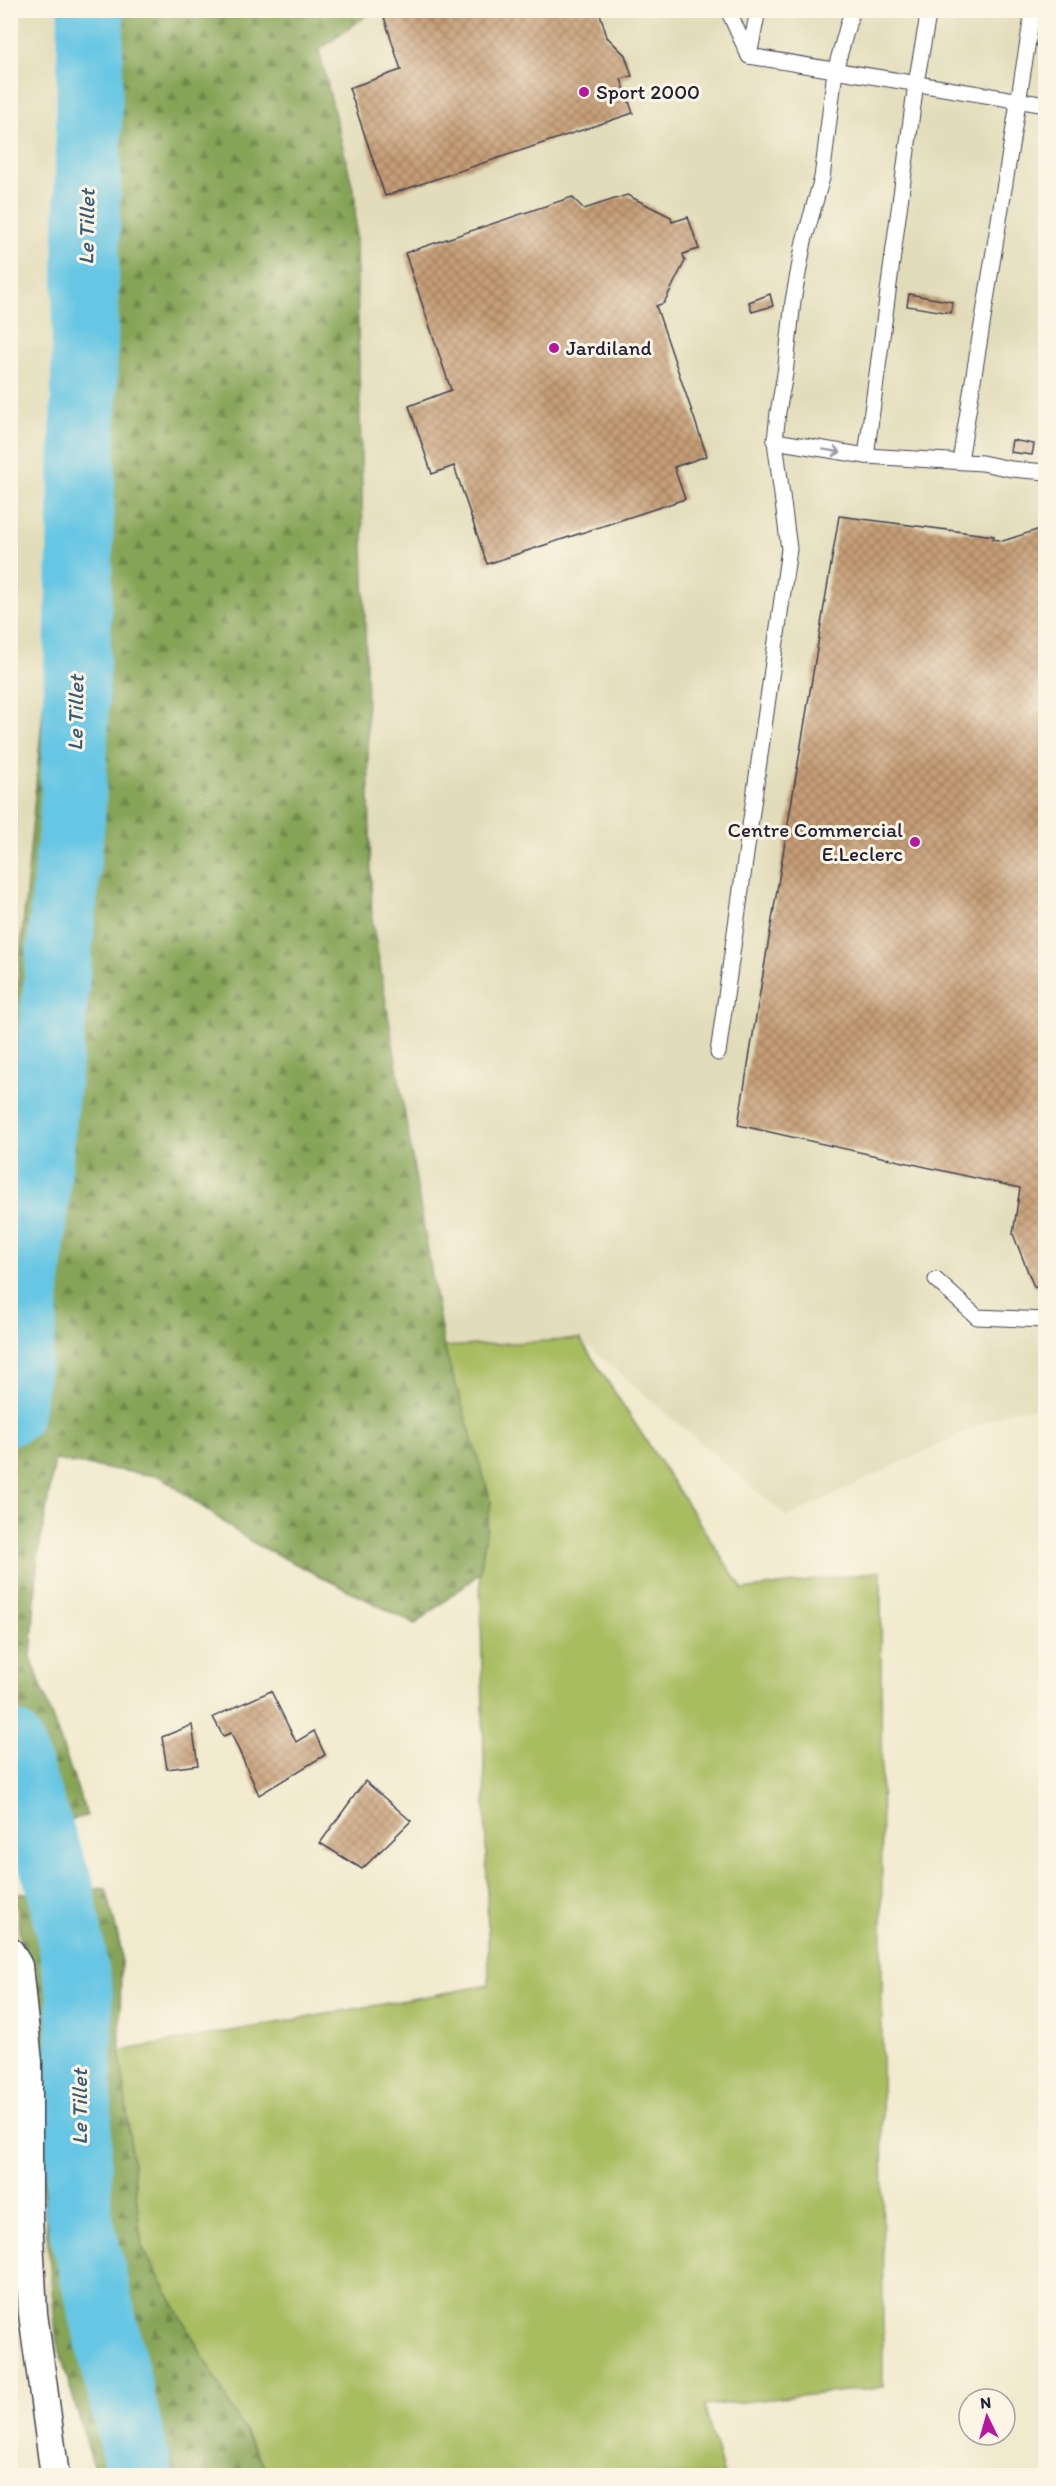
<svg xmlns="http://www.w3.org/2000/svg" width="1056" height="2486" font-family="Itim,sans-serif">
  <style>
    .built { fill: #e2dcba }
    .green { fill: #a8bc60; stroke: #656f4e; stroke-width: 1.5 }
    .forest { fill: url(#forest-firs); stroke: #546348; stroke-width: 1.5 }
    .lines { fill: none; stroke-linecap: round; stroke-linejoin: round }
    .river { stroke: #66c6e4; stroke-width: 66 }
    .building { fill: url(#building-cross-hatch) }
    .service-casing { stroke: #414051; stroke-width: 17 }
    .minor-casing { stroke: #414051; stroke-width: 31 }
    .service { stroke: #fff; stroke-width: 15 }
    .minor { stroke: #fff; stroke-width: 28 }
    .oneway { stroke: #9c9ca7 }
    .poi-dot { fill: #b5179e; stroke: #fcf5e5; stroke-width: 2 }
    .labels { text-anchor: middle; stroke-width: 6; stroke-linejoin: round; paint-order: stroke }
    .poi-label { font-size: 21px; fill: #22223b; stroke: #fcf5e5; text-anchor: start }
    .water-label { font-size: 22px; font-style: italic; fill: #3a5b76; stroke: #fcf5e5 }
  </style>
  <defs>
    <pattern id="forest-firs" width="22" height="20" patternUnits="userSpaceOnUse" patternTransform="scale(1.5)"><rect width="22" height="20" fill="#86a456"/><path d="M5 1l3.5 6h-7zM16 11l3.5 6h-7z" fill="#6d8548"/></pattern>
    <pattern id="building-cross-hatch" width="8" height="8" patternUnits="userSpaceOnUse" patternTransform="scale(1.5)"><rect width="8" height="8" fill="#c69d76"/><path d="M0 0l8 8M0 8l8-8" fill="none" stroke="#a08062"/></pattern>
  </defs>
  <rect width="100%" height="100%" fill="#fcf5e5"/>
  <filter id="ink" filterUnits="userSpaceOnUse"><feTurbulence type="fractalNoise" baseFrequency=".0167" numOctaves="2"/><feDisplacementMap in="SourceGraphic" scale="12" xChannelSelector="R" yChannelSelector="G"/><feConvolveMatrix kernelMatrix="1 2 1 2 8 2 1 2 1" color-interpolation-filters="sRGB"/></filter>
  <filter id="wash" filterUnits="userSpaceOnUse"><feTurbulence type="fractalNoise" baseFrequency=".008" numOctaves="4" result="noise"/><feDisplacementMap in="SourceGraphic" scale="24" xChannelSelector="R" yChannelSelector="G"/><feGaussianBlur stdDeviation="1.35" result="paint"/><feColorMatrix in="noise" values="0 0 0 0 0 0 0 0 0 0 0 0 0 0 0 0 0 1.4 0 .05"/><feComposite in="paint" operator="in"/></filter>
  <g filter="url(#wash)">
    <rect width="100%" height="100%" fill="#f1eace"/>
    <g class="built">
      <polygon points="11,11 84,11 53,602 11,1065"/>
      <polygon points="373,11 1045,11 1045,1408 1009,1411 787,1517 580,1339 444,1347 372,919 355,197 319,50"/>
      <polygon points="10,1840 57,2343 11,2349 10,2349"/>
    </g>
    <polygon class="green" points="580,1339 743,1590 881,1571 883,2387 704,2406 724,2475 269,2475 142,2247 120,2051 489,1985 480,1573 491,1501 444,1347"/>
    <g class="forest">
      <polygon points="84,11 373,11 319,50 355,197 372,919 444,1347 491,1501 480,1573 415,1624 250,1541 161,1477 55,1460 38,1557 31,1657 87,1816 11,1834 10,1065 53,602"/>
      <polygon points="106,1888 121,1949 120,2051 142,2247 269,2475 96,2475 57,2343 16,1894"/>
    </g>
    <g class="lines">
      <g class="river">
        <polyline points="10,1412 24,1324 73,808 83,443 91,10"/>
        <polyline points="10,1743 61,1889 80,1994 78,2210 140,2476"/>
      </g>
    </g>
    <g id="blocks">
      <g class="building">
        <polygon points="403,10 599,10 607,37 625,55 632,76 621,79 633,113 385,196 349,88 401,70 384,17"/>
        <polygon points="627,195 671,217 672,222 688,217 699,249 683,254 685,261 664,303 656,306 707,456 674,467 685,499 487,564 454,466 432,474 409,406 451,390 405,253 572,197 584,209"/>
        <polygon points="770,294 773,306 752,312 749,302"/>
        <polygon points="909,294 953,302 951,313 907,306"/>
        <polygon points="1012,440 1034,444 1032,455 1010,452"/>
        <polygon points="839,516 994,536 993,539 1003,541 1046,527 1046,1289 1034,1287 1013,1234 1020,1188 738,1125"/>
        <polygon points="271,1691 296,1742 314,1731 325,1755 259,1795 231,1733 223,1736 213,1717"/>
        <polygon points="192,1725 198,1765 167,1769 162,1737"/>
        <polygon points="365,1781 411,1821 362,1869 320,1843"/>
      </g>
    </g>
  </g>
  <g filter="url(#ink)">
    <use href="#blocks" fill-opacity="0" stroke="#414051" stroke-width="1.5"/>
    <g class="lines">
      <defs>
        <g id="service">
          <polyline points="728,10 749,56"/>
          <polyline points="749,56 1046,105"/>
          <polyline points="749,56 758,10"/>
          <polyline points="775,441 866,456 982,463 1011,469 1046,472"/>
          <polyline points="866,456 916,83 929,10"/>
          <polyline points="960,461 1033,10"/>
          <polyline points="718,1053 789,549 775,441 778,412 785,374 793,301 804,241 822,178 835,71 852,10"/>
          <polyline points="936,1280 977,1317 1046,1320"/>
        </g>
        <polyline id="minor" points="10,1952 18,1966 28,2062 28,2218 33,2314 55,2476"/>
      </defs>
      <use href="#service" class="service-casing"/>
      <use href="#minor" class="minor-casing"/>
      <use href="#service" class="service"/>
      <use href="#minor" class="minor"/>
    </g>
    <defs><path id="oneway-shaft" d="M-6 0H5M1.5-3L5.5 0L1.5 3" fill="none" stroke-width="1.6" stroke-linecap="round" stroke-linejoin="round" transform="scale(1.5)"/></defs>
    <use class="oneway" href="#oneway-shaft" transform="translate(832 451) rotate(10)"/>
  </g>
  <g class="poi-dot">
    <circle cx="584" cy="92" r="6"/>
    <circle cx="554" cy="348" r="6"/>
    <circle cx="915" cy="842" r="6"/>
  </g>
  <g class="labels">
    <g class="poi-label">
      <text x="596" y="99">Sport 2000</text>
      <text x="566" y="355">Jardiland</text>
      <text x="903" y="837" text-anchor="end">Centre Commercial<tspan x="903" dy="24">E.Leclerc</tspan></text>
    </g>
    <g class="water-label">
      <text transform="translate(86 227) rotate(-89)" y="8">Le Tillet</text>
      <text transform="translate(75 713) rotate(-89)" y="8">Le Tillet</text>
      <text transform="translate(79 2107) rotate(-90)" y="8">Le Tillet</text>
    </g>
  </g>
  <rect width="1056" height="2486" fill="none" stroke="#fcf5e5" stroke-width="36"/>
  <g transform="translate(987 2417) rotate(355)"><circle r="28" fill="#fcf5e5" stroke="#a5a1a1" stroke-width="1.5"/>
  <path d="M0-4.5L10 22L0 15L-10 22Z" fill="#b5179e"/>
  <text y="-9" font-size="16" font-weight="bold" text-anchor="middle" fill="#22223b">N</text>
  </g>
</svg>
